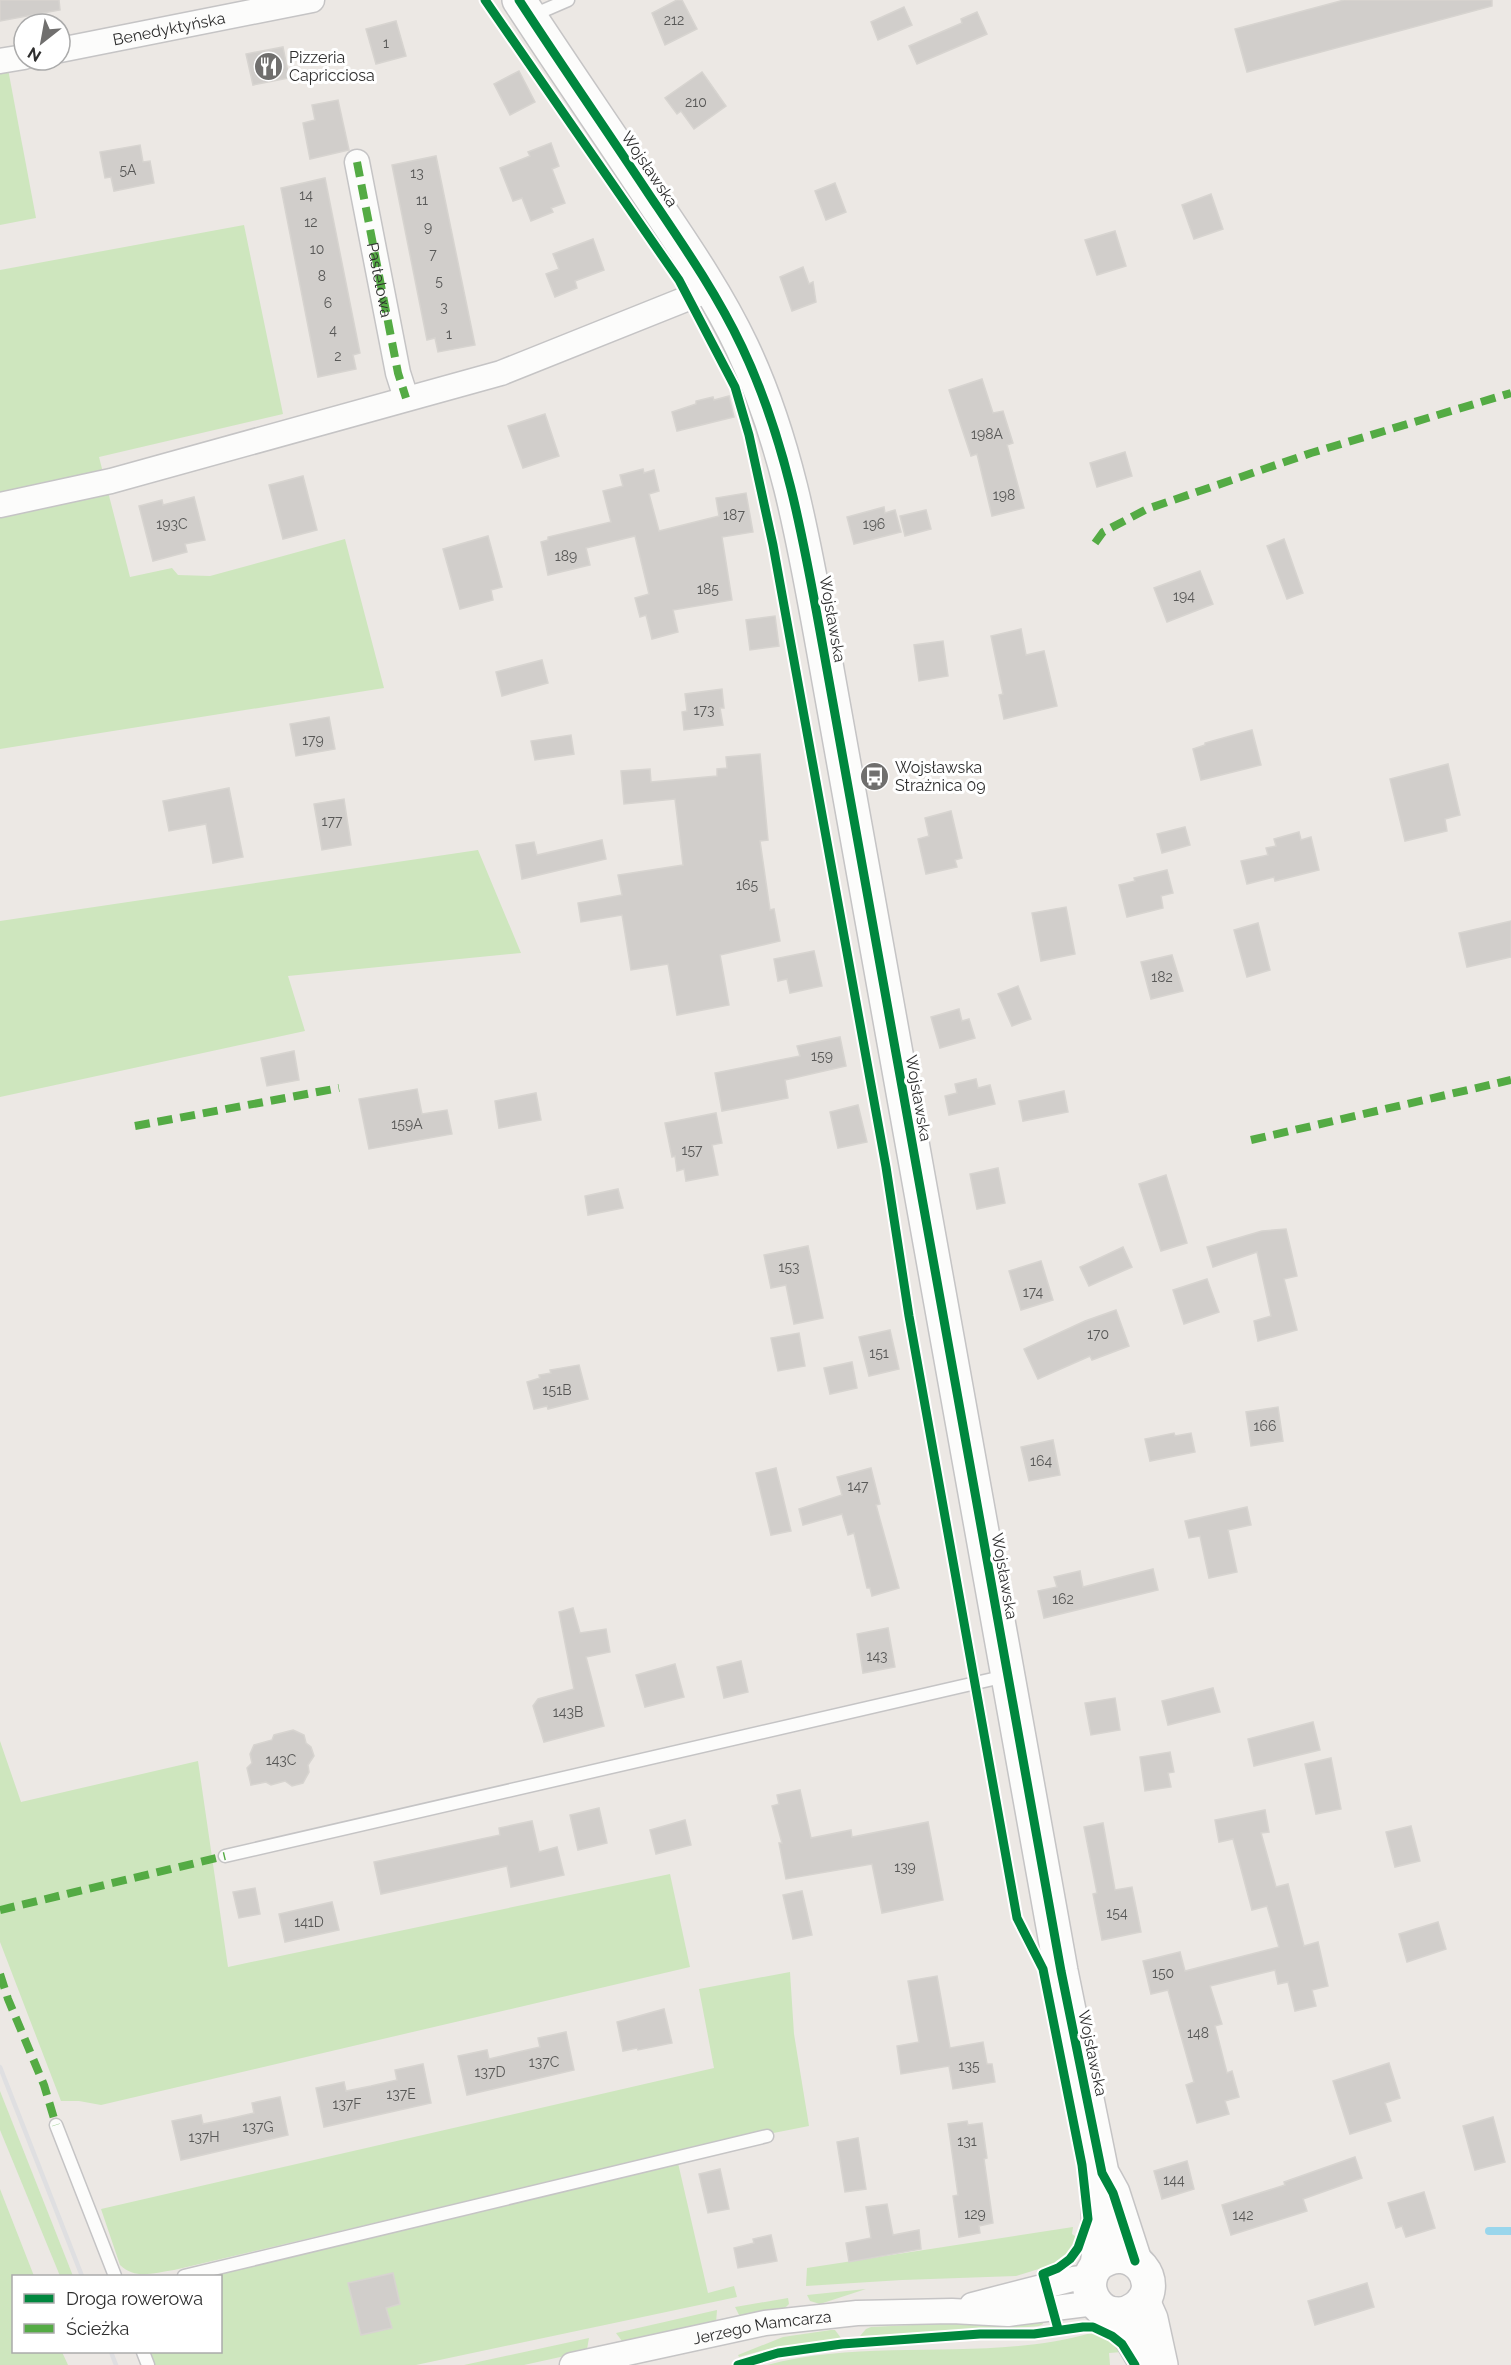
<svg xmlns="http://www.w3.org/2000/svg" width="1511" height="2365" font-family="Raleway,sans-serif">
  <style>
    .green { fill: #cee6be }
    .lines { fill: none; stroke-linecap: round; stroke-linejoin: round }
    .stream { stroke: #99d6ec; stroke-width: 8 }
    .building { fill: #d1cecb; stroke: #d7d4d0; stroke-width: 1.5 }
    .lane-casing { stroke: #c5c4c5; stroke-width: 15 }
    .street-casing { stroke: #c5c4c5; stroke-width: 27 }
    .secondary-casing { stroke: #c5c4c5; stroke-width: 36 }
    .lane { stroke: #fcfcfb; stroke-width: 12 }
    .street { stroke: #fcfcfb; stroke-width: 24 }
    .secondary { stroke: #fcfcfb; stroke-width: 33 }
    .rail { stroke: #dfdfe1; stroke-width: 4.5 }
    .quiet { stroke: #54ab44; stroke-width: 8; stroke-dasharray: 15 8; stroke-linecap: butt }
    .cycleway-casing { stroke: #fff; stroke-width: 13 }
    .cycleway { stroke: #00873e; stroke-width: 9 }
    .labels { text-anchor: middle; stroke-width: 6; stroke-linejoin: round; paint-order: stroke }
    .number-label { font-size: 14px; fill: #585857 }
    .street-label { font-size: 16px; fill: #2e2e2e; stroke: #fff }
    .poi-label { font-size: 16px; fill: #2e2e2e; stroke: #fff; text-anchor: start }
  </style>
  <rect width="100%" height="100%" fill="#ece8e4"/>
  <g class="green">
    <polygon points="8,69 36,218 0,225 0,70"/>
    <polygon points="244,225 283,414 99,457 130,577 172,568 178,575 210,576 345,539 384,688 0,749 0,270"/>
    <polygon points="478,850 521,953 288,976 305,1031 0,1097 0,921"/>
    <polygon points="0,1741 21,1802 198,1761 228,1967 670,1874 690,1967 101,2105 79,2101 61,2101 0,1942"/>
    <path d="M790,1972l4,62 15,92 -118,23 -517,121c-21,3 -38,10 -54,-5l-19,-56 613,-141 -15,-79z"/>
    <polygon points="0,2091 73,2276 60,2276 0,2130"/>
    <polygon points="678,2163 708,2293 734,2286 737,2297 416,2365 155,2365 150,2352 220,2352 220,2276 198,2276"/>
    <polygon points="0,2189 34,2276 14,2276 14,2352 62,2352 68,2365 0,2365"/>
    <polygon points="1073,2227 1072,2234 1078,2238 1069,2253 1055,2264 1016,2276 902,2280 806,2286 807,2268"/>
    <polygon points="866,2289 820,2304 810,2301 807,2295"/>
    <polygon points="788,2298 789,2304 782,2311 740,2317 735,2307"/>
    <polygon points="717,2310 716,2323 628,2342 622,2341 616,2333"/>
    <polygon points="1042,2319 1043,2324 1039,2326 973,2332 860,2336 866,2329 871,2327"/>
    <polygon points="831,2330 835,2330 841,2338 768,2349 739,2357 738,2355 783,2337"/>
    <path d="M1091,2333l10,1 19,15 2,3 -13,1 1,12h-343c105,-28 219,-2 324,-32z"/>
    <polygon points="589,2338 587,2349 574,2354 524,2365 464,2365"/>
  </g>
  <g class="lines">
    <polyline class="stream" points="1489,2231 1511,2231"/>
  </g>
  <g class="building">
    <polygon points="0,0 59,0 60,10 0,21"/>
    <polygon points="677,0 682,0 697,29 665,45 652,13"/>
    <polygon points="1344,0 1492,0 1492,6 1247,72 1235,29"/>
    <polygon points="904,7 912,25 878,40 871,22"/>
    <polygon points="977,12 987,34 917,64 909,46 962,23 961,19"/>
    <polygon points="396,21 406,56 376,64 366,29"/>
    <polygon points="283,47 289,78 253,85 246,54"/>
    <polygon points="519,71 535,102 510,115 494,84"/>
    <polygon points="702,72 726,106 694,129 681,111 677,114 665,98"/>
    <polygon points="338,100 349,150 310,159 303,123 315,120 312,105"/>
    <polygon points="551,143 559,166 552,169 565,203 551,208 553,212 531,221 522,198 513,201 500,168 530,156 528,152"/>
    <polygon points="140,145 143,162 150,161 154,183 114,191 111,177 105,178 100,152"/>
    <polygon points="436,156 475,345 438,352 435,338 427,340 392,165"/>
    <polygon points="325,178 360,353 353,355 356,369 318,377 281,188"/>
    <polygon points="835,183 846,212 826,220 815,191"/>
    <polygon points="1211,194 1223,229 1194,239 1182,205"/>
    <polygon points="1115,231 1126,266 1097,275 1085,240"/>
    <polygon points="593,239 604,270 575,281 577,288 555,297 546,274 559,269 553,254"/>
    <polygon points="803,267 809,284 813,282 816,302 792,311 780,277"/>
    <polygon points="982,379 993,413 1003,411 1013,443 1007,445 1024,508 992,516 977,454 971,456 949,390"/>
    <polygon points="729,396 734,417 677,431 672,412 696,404 696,401 713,397 714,400"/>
    <polygon points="545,414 559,456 523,468 508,426"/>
    <polygon points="1125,452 1132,476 1097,487 1090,463"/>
    <polygon points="643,469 644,473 654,470 659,491 649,494 659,531 719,516 716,498 746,493 753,532 722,537 732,600 673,610 678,632 652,639 646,615 640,617 635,598 649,594 635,536 586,548 590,565 548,575 541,542 548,540 548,537 611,522 603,491 623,486 620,475"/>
    <polygon points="303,476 317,530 283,539 269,485"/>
    <polygon points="194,497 205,540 185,544 187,552 153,561 139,506 162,500 163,505"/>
    <polygon points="884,507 885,513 895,510 901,532 854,544 847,517"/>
    <polygon points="926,510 931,529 905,536 900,516"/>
    <polygon points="488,536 502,587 491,590 493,600 460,609 443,549"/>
    <polygon points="1284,539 1303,593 1287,599 1267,546"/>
    <polygon points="1200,571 1213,604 1167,622 1154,588"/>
    <polygon points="775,616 779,646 750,650 746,620"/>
    <polygon points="1021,629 1026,655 1044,651 1057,706 1004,719 999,695 1003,694 991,636"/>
    <polygon points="943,641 948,676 919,681 914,645"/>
    <polygon points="542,660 548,683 502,696 496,672"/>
    <polygon points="722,689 724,708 720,708 723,725 684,730 682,712 687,711 685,694"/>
    <polygon points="329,717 335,749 296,756 290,724"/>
    <polygon points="1252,730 1261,765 1201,780 1193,749 1205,745 1205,743"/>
    <polygon points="571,735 574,754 535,760 531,741"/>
    <polygon points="760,754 768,840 760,841 770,910 774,909 780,941 720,955 729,1005 677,1015 668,964 631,970 622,915 581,922 578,903 622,895 618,875 683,865 675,799 624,804 621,771 650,769 651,782 717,776 717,769 727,768 726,757"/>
    <polygon points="1448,764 1460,815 1445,819 1447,831 1405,841 1390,779"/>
    <polygon points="229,788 243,857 213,863 206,824 169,831 163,801"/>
    <polygon points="344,799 351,845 322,850 314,804"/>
    <polygon points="951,811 962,858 955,860 957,867 926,874 918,839 929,836 925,818"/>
    <polygon points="1185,827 1190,845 1162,853 1157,834"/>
    <polygon points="1299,832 1301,840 1311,837 1319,870 1275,881 1274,877 1247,884 1241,861 1268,855 1266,848 1276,846 1274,839"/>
    <polygon points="602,840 606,859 522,879 516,845 534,842 537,855"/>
    <polygon points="1167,870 1173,893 1161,896 1163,908 1127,917 1119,885 1135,881 1134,878"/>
    <polygon points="1066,907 1075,954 1041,961 1032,913"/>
    <polygon points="1511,921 1511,957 1467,967 1459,933"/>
    <polygon points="1258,923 1270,970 1247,977 1234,930"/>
    <polygon points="814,951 822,986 790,993 787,979 778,981 774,959"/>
    <polygon points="1172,955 1183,991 1151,999 1141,962"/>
    <polygon points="1018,986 1031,1019 1012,1026 998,994"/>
    <polygon points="959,1009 962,1021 969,1019 975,1038 940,1048 931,1017"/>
    <polygon points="840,1037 846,1066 785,1080 788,1098 722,1111 715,1073 800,1056 797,1046"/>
    <polygon points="294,1051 299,1080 267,1086 261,1058"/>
    <polygon points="976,1079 978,1088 990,1085 995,1104 949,1115 945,1096 957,1093 955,1084"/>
    <polygon points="417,1089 422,1114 447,1110 452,1134 369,1149 359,1099"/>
    <polygon points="1064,1091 1068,1112 1023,1121 1019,1101"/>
    <polygon points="536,1093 541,1120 499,1128 495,1101"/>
    <polygon points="858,1105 867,1142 838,1148 830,1112"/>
    <polygon points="716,1113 722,1143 712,1145 718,1175 686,1181 684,1169 677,1171 675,1156 672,1157 665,1123"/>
    <polygon points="998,1168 1005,1203 977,1209 970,1174"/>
    <polygon points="1166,1175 1187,1243 1161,1251 1139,1184"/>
    <polygon points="618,1189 623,1208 588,1215 585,1196"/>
    <polygon points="1286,1229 1297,1276 1284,1279 1297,1330 1258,1341 1254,1321 1271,1316 1257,1252 1213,1267 1207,1247 1262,1231"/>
    <polygon points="808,1246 823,1318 794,1324 786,1285 771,1288 764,1255"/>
    <polygon points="1123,1247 1132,1267 1089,1286 1080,1267"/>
    <polygon points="1041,1261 1053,1300 1021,1310 1009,1271"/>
    <polygon points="1207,1279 1219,1312 1184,1324 1173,1290"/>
    <polygon points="1116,1310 1129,1346 1092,1360 1090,1356 1038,1379 1024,1349 1085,1321"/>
    <polygon points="890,1330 899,1369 869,1376 859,1337"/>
    <polygon points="799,1333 805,1366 778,1371 771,1338"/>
    <polygon points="852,1362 857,1388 830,1394 824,1368"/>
    <polygon points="579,1365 588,1399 548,1409 547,1406 534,1409 527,1382 540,1378 539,1375 551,1373 550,1370"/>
    <polygon points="1278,1407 1283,1441 1251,1446 1246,1412"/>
    <polygon points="1174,1433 1175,1436 1191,1433 1195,1452 1150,1461 1145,1439"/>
    <polygon points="1053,1440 1060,1475 1029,1481 1021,1447"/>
    <polygon points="776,1468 791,1531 771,1535 756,1473"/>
    <polygon points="871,1468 880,1504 876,1505 899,1588 872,1596 870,1588 867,1588 854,1533 848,1535 842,1514 803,1525 799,1509 842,1495 837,1477"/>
    <polygon points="1247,1507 1251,1525 1228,1530 1237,1572 1209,1578 1200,1536 1189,1538 1185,1521"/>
    <polygon points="1153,1569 1158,1590 1044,1618 1038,1591 1057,1587 1054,1577 1080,1571 1083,1587"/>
    <polygon points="573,1608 580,1633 606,1629 610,1652 586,1657 604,1726 544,1742 533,1706 538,1699 574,1689 559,1612"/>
    <polygon points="888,1628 895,1667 863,1673 857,1634"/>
    <polygon points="741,1661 748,1692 724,1698 717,1667"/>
    <polygon points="675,1664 684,1697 645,1707 636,1675"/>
    <polygon points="1213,1688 1220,1712 1168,1725 1162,1701"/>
    <polygon points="1115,1698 1120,1730 1091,1735 1085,1703"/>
    <polygon points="1313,1722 1320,1750 1254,1766 1248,1739"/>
    <polygon points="293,1730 304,1735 306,1743 311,1747 314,1756 308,1765 309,1772 303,1783 292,1786 285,1781 271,1785 266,1782 251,1785 247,1768 252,1763 250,1754 254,1745 272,1740 274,1735"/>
    <polygon points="1170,1752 1174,1772 1168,1773 1171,1787 1145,1791 1140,1757"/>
    <polygon points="1331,1758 1341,1809 1316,1814 1305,1764"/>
    <polygon points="800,1790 811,1838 851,1830 852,1837 928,1822 943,1900 882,1913 872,1864 786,1879 779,1843 782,1843 772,1806 779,1804 777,1795"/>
    <polygon points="599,1808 607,1843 578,1850 570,1815"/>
    <polygon points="1265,1810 1269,1832 1261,1833 1276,1887 1288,1884 1304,1946 1318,1942 1328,1986 1312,1990 1316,2006 1295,2011 1288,1982 1278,1984 1275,1970 1210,1986 1222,2024 1215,2026 1227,2073 1232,2071 1239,2097 1225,2101 1229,2114 1197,2123 1186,2085 1194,2082 1168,1990 1151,1994 1143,1961 1180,1952 1185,1971 1279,1947 1267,1906 1252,1910 1233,1839 1219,1842 1215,1820"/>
    <polygon points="685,1820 691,1845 656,1854 650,1830"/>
    <polygon points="532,1821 539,1852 557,1847 564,1875 511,1887 507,1866 381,1894 374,1862 500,1835 499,1828"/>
    <polygon points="1103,1823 1115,1890 1132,1887 1141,1932 1102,1940 1093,1894 1097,1893 1084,1827"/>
    <polygon points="1411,1826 1420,1861 1395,1867 1386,1832"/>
    <polygon points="255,1888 260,1914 239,1918 233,1892"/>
    <polygon points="802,1891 812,1935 793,1939 783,1895"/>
    <polygon points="332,1902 339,1930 285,1942 279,1914"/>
    <polygon points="1438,1922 1446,1949 1407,1962 1399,1934"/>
    <polygon points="937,1976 950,2048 983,2042 987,2064 992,2064 995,2082 953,2089 949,2066 901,2074 897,2046 919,2042 908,1981"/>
    <polygon points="664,2009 672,2043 638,2050 637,2048 623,2051 617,2022"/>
    <polygon points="566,2032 574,2070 467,2095 458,2056 487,2050 489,2059 514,2053 540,2047 538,2038"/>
    <polygon points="1389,2063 1400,2098 1385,2103 1391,2121 1350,2134 1333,2081"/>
    <polygon points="423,2064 431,2103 324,2127 316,2088 344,2082 346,2091 371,2086 397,2080 395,2070"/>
    <polygon points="280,2097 288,2135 181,2160 172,2121 201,2115 203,2124 228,2119 254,2113 252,2103"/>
    <polygon points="1493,2117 1505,2162 1475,2170 1463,2126"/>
    <polygon points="967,2121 968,2125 982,2123 987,2158 984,2159 993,2223 979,2226 980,2233 959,2237 953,2196 958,2195 948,2124"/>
    <polygon points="858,2138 866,2189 845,2192 837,2142"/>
    <polygon points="1355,2157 1362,2178 1303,2199 1307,2211 1231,2235 1222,2205 1285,2185 1284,2182"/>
    <polygon points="1187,2161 1194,2189 1162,2199 1154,2171"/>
    <polygon points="720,2169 729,2209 708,2213 699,2174"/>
    <polygon points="1424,2192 1435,2228 1406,2237 1402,2226 1396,2228 1388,2203"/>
    <polygon points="887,2204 893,2235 919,2230 921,2249 849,2262 846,2243 871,2238 866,2207"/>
    <polygon points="771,2235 777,2261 738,2268 734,2248 754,2243 753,2239"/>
    <polygon points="393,2273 400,2304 386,2308 392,2328 361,2335 348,2283"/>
    <polygon points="1367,2283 1374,2307 1315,2325 1308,2301"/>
  </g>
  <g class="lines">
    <defs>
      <g id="lane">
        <polyline points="531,16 568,0"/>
        <polyline points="225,1856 1006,1676"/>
        <polyline points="56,2125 115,2276"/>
        <polyline points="184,2276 767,2136"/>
        <polyline points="143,2352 148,2365"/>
      </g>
      <g id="street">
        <path id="s1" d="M60,50l252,-50"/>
        <polyline points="0,61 24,57"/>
        <polyline points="357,162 398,373 406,398"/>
        <polyline points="0,505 111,481 501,373 711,289"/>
        <polyline points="972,2305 1073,2279 1091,2277"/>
        <path id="s2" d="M572,2365l193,-42 92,-10 95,-2 56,3 87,-11"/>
      </g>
      <g id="secondary">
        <path d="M519,0c43,66 88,131 131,196 33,49 67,98 92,151 46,97 63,202 82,306l237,1318 41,202 11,20 22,68"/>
        <path d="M1097,2265c35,-28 71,20 39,43 -7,5 -17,8 -26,5 -15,-5 -24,-22 -19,-37 1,-5 5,-8 6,-12 2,-8 2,-20 2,-28 0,-19 -3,-37 1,-55"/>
        <polyline points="1143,2301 1151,2319 1161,2365"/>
        <polyline points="1117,2314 1147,2365"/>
      </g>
    </defs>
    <use href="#lane" class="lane-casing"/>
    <use href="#street" class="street-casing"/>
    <use href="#secondary" class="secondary-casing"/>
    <use href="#lane" class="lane"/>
    <use href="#street" class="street"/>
    <use href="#secondary" class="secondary"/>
    <g class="rail">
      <polyline points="0,2067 82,2276"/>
      <polyline points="111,2352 116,2365"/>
    </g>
    <g class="quiet">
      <path id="s3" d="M357,162l41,211 8,25"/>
      <polyline points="1095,543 1103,532 1147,509 1311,453 1511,393"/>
      <polyline points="135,1126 339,1088"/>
      <polyline points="1251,1140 1511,1080"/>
      <polyline points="0,1910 225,1856"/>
      <polyline points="0,1974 8,1999 44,2085 56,2125"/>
    </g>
    <defs>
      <g id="cycleway">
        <polyline points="485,0 679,280 735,387 749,435 773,545 886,1167 909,1316 1017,1918 1043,1969 1082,2165 1088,2219 1078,2248 1070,2259 1058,2268 1043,2274 1058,2329"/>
        <path d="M519,0c43,66 88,131 131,196 33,49 67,98 92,151 46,97 63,202 82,306l237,1318 41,202 11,20 22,68"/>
        <polyline points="738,2365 778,2353 842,2344 980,2334 1034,2334 1083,2327 1093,2327 1112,2336 1122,2344 1135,2365"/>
      </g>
    </defs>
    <use href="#cycleway" class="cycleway-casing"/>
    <use href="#cycleway" class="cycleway"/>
  </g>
  <defs>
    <symbol id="restaurant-disc" viewBox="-11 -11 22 22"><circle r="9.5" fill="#706f6e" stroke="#fff"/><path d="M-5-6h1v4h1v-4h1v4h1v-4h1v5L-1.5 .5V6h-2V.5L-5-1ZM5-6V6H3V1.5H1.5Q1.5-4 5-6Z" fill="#fff"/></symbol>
    <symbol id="bus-disc" viewBox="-11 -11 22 22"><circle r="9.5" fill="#706f6e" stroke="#fff"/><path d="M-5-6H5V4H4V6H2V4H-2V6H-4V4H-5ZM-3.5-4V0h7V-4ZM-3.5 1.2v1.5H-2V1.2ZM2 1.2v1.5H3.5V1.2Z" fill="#fff"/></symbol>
  </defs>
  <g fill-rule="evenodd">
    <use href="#restaurant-disc" x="252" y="50" width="33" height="33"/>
    <use href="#bus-disc" x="858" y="760" width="33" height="33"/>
  </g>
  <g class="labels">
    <g class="number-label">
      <text x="674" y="25">212</text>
      <text x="386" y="48">1</text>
      <text x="696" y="107">210</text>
      <text x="128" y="175">5A</text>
      <text x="417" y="178">13</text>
      <text x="306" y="200">14</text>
      <text x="422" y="205">11</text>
      <text x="311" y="227">12</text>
      <text x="428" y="232">9</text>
      <text x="317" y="254">10</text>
      <text x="433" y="259">7</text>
      <text x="322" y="281">8</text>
      <text x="439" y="286">5</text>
      <text x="328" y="308">6</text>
      <text x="444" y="312">3</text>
      <text x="333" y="335">4</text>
      <text x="449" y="339">1</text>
      <text x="338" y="361">2</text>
      <text x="987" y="439">198A</text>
      <text x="1004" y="500">198</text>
      <text x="734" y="520">187</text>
      <text x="172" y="529">193C</text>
      <text x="874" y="529">196</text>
      <text x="566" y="561">189</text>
      <text x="708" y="594">185</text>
      <text x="1184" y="601">194</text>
      <text x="704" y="715">173</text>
      <text x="313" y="745">179</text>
      <text x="332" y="826">177</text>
      <text x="747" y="890">165</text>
      <text x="1162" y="982">182</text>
      <text x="822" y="1061">159</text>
      <text x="407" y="1129">159A</text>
      <text x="692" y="1155">157</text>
      <text x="789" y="1272">153</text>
      <text x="1033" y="1297">174</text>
      <text x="1098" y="1339">170</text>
      <text x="879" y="1358">151</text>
      <text x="557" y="1395">151B</text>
      <text x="1265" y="1431">166</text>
      <text x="1041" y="1466">164</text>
      <text x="858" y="1491">147</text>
      <text x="1063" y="1604">162</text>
      <text x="877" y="1661">143</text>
      <text x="568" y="1717">143B</text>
      <text x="281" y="1765">143C</text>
      <text x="905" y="1872">139</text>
      <text x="1117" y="1918">154</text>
      <text x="309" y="1927">141D</text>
      <text x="1163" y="1978">150</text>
      <text x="1198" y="2038">148</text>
      <text x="544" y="2067">137C</text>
      <text x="969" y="2071">135</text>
      <text x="490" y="2077">137D</text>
      <text x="401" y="2099">137E</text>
      <text x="347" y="2109">137F</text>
      <text x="258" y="2132">137G</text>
      <text x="204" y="2142">137H</text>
      <text x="967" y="2146">131</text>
      <text x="1174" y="2185">144</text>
      <text x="975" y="2219">129</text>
      <text x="1243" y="2220">142</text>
    </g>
    <g class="street-label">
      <text dy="6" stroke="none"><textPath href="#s1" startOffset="111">Benedyktyńska</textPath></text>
      <text transform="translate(650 169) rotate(56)" y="6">Wojsławska</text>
      <text dy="6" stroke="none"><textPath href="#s3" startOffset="120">Pastelowa</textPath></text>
      <text transform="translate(833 619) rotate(80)" y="6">Wojsławska</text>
      <text transform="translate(919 1098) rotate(80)" y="6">Wojsławska</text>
      <text transform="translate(1005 1576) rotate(80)" y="6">Wojsławska</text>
      <text transform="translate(1093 2053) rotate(78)" y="6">Wojsławska</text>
      <text dy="6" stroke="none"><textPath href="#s2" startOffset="194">Jerzego Mamcarza</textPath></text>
    </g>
    <g class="poi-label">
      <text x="289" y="63">Pizzeria<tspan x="289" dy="18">Capricciosa</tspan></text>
      <text x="895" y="773">Wojsławska<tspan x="895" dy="18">Strażnica 09</tspan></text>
    </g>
  </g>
  <rect x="12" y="2275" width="210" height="78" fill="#ffffff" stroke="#ababab" stroke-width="1.5"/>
  <rect x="24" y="2294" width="30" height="9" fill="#00873e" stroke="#ababab" stroke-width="1.5"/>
  <text x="66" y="2305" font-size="18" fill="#2e2e2e">Droga rowerowa</text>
  <rect x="24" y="2324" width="30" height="9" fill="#54ab44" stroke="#ababab" stroke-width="1.5"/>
  <text x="66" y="2335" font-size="18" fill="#2e2e2e">Ścieżka</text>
  <g transform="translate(42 42) rotate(211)"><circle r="28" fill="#ffffff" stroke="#ababab" stroke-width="1.5"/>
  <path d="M0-4.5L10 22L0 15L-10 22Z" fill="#706f6e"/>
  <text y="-9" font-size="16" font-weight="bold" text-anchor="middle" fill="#2e2e2e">N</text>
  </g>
</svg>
